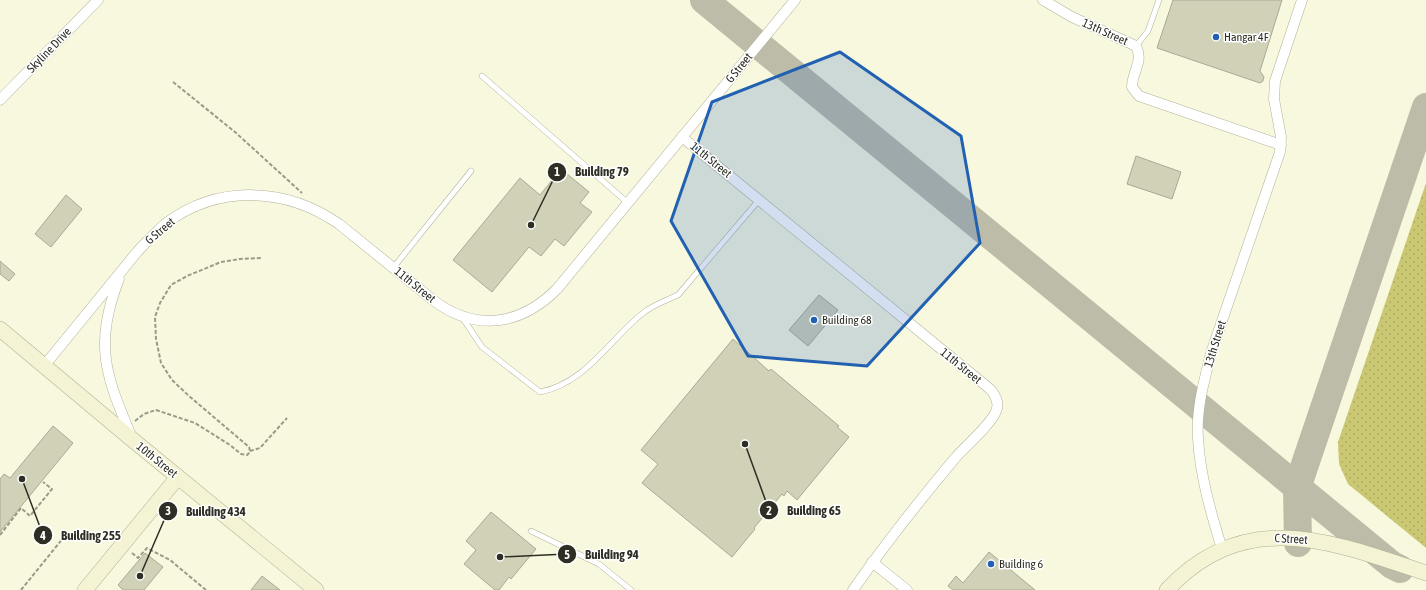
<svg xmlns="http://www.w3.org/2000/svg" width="1426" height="590" font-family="'Asap Condensed',sans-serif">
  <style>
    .park { fill: url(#park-dots) }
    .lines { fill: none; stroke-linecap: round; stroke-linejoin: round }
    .taxiway { stroke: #bcbca8; stroke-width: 28 }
    .building { fill: #d1d1b8; stroke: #aaaa93 }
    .lane-casing { stroke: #b1b19a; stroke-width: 6 }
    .street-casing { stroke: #b1b19a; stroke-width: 11 }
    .secondary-casing { stroke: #b1b19a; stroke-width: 16 }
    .path { stroke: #9a9a88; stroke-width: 2; stroke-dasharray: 4 2; stroke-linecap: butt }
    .lane { stroke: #fff; stroke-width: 5 }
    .street { stroke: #fff; stroke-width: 10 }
    .secondary { stroke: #f4f3d3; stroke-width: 15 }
    .marked { fill: #2261b2; fill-opacity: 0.2; stroke: #2261b2; stroke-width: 3; stroke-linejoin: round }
    .poi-dot { fill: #2261b2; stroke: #fff; stroke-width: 1.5 }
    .labels { text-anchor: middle; stroke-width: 3; stroke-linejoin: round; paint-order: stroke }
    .street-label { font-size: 12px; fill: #2e2e25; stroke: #fff }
    .poi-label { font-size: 12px; fill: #2e2e25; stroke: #fff; text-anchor: start }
    .leader { fill: none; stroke: #2e2e25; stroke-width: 1.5 }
    .callout-dot { fill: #2e2e25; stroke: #fff; stroke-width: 1.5 }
    .mark-label { font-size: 12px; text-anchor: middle; font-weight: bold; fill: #fff }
    .callout-label { font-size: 13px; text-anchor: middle; font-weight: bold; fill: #2e2e25; stroke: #fff; stroke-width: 3; stroke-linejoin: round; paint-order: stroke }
  </style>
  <defs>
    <pattern id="park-dots" width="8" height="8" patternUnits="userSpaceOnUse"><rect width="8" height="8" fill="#cbc873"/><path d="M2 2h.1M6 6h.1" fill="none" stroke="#afac63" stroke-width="1.8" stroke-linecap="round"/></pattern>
  </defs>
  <rect width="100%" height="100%" fill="#f8f8df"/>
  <polygon class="park" points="1426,183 1426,548 1348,484 1339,464 1338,442"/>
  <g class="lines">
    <g class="taxiway">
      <polyline points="704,0 1392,565 1400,569"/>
      <polyline points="1298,543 1297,488 1426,107"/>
    </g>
  </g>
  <g class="building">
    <polygon points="1173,0 1282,0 1260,71 1264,77 1263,81 1260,83 1157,48"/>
    <polygon points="1136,156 1181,172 1172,199 1127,184"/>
    <polygon points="561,169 589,192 580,203 592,212 564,246 555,239 541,256 529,247 492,292 453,260 520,178 540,195"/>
    <polygon points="66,195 82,209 51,247 35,234"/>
    <polygon points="0,261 15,274 9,281 0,274"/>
    <polygon points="819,295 838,310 808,346 789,330"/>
    <polygon points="733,339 769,371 771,369 839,426 837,427 849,437 797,500 787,491 784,496 782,494 754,528 755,529 732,557 642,483 658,464 641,450"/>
    <polygon points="53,426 73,443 0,532 0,479 4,474 10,478"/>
    <polygon points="491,512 536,549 511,579 509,577 499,590 495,590 464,564 476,550 466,541"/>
    <polygon points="989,552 1035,590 953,590 948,586 956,576 963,583"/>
    <polygon points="145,553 163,567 144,590 123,590 118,585"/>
    <polygon points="262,576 280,590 251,590"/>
  </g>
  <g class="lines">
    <defs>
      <g id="lane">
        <polyline points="1136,46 1148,31 1159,0"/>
        <polyline points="482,76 628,203"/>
        <polyline points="393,268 471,171"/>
        <path d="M462,317l20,30 58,45c45,-8 70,-53 103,-79 10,-8 24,-13 35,-18l81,-95"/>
        <polyline points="531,531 599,564 631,590"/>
      </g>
      <g id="street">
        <path d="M1043,0l29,17 64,29c8,16 -4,25 -4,41l7,9 142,49"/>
        <polyline points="0,100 98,0"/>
        <path d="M682,137l308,252c6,7 10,14 6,22 -3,11 -31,36 -40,46 -36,43 -71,87 -103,133"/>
        <path d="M119,279c-26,66 -13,97 13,159"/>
        <path d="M44,366l93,-114c9,-10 18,-19 28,-28 53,-40 121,-37 174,0l94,76c42,32 87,26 124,-11l238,-289"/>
        <path d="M1222,549c-11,-36 -22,-73 -24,-111 -2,-28 6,-57 13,-85l69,-201 1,-15 -7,-38 1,-18 27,-81"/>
        <polyline points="872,562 907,590"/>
      </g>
      <g id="secondary">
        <polyline points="0,329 134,441 316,590"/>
        <polyline points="85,590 178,477"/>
        <path d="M1167,590c78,-84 166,-48 259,-17"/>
      </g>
    </defs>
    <use href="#lane" class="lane-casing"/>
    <use href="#street" class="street-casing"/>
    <use href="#secondary" class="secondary-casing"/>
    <g class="path">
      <polyline points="173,82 235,132 302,193"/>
      <polyline points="135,421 144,414 156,410 195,423 230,445 241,454 247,455 249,453 250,451 249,447 189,396 172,380 161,363 156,339 155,317 160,303 171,285 187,276 221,262 240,259 262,258"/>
      <polyline points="250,451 260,448 287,418"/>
      <polyline points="0,535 21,508 30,516 52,489 43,482"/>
      <polyline points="132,553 138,558 147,548 170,560 206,590"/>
      <polyline points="21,590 64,537"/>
    </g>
    <use href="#lane" class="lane"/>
    <use href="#street" class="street"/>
    <use href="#secondary" class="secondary"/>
  </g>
  <path class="marked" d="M840,52l121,84 19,107 -113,123 -119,-10 -77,-135 41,-119z"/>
  <g class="poi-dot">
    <circle cx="1216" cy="37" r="4"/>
    <circle cx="814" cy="320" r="4"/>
    <circle cx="991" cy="564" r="4"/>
  </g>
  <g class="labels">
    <g class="street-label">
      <text transform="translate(1105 32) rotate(24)" y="4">13th Street</text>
      <text transform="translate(49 50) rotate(-46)" y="4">Skyline Drive</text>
      <text transform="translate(739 68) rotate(-51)" y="4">G Street</text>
      <text transform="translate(711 160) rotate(39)" y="4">11th Street</text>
      <text transform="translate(160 231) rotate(-40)" y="4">G Street</text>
      <text transform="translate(415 285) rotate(39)" y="4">11th Street</text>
      <text transform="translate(1215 344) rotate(-73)" y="4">13th Street</text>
      <text transform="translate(961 366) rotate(39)" y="4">11th Street</text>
      <text transform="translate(157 460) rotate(39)" y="4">10th Street</text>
      <text transform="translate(1291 539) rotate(3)" y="4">C Street</text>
    </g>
    <g class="poi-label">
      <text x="1224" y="41">Hangar 4F</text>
      <text x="822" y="324">Building 68</text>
      <text x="999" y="568">Building 6</text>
    </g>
  </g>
  <path class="leader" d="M531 225L557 172M745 444L769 510M140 576L168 511M22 479L43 535M500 557L567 554"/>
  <g class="callout-dot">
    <circle cx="531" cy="225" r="4"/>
    <circle cx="745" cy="444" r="4"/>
    <circle cx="140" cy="576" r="4"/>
    <circle cx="22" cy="479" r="4"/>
    <circle cx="500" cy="557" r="4"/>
    <circle cx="557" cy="172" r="10"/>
    <circle cx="769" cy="510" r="10"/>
    <circle cx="168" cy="511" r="10"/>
    <circle cx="43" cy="535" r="10"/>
    <circle cx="567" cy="554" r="10"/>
  </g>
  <g class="mark-label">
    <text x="557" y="176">1</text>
    <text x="769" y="515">2</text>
    <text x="168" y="515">3</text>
    <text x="43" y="540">4</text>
    <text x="567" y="559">5</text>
  </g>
  <g class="callout-label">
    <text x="602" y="176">Building 79</text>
    <text x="814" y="515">Building 65</text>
    <text x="216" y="516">Building 434</text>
    <text x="91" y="540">Building 255</text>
    <text x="612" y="559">Building 94</text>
  </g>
</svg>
